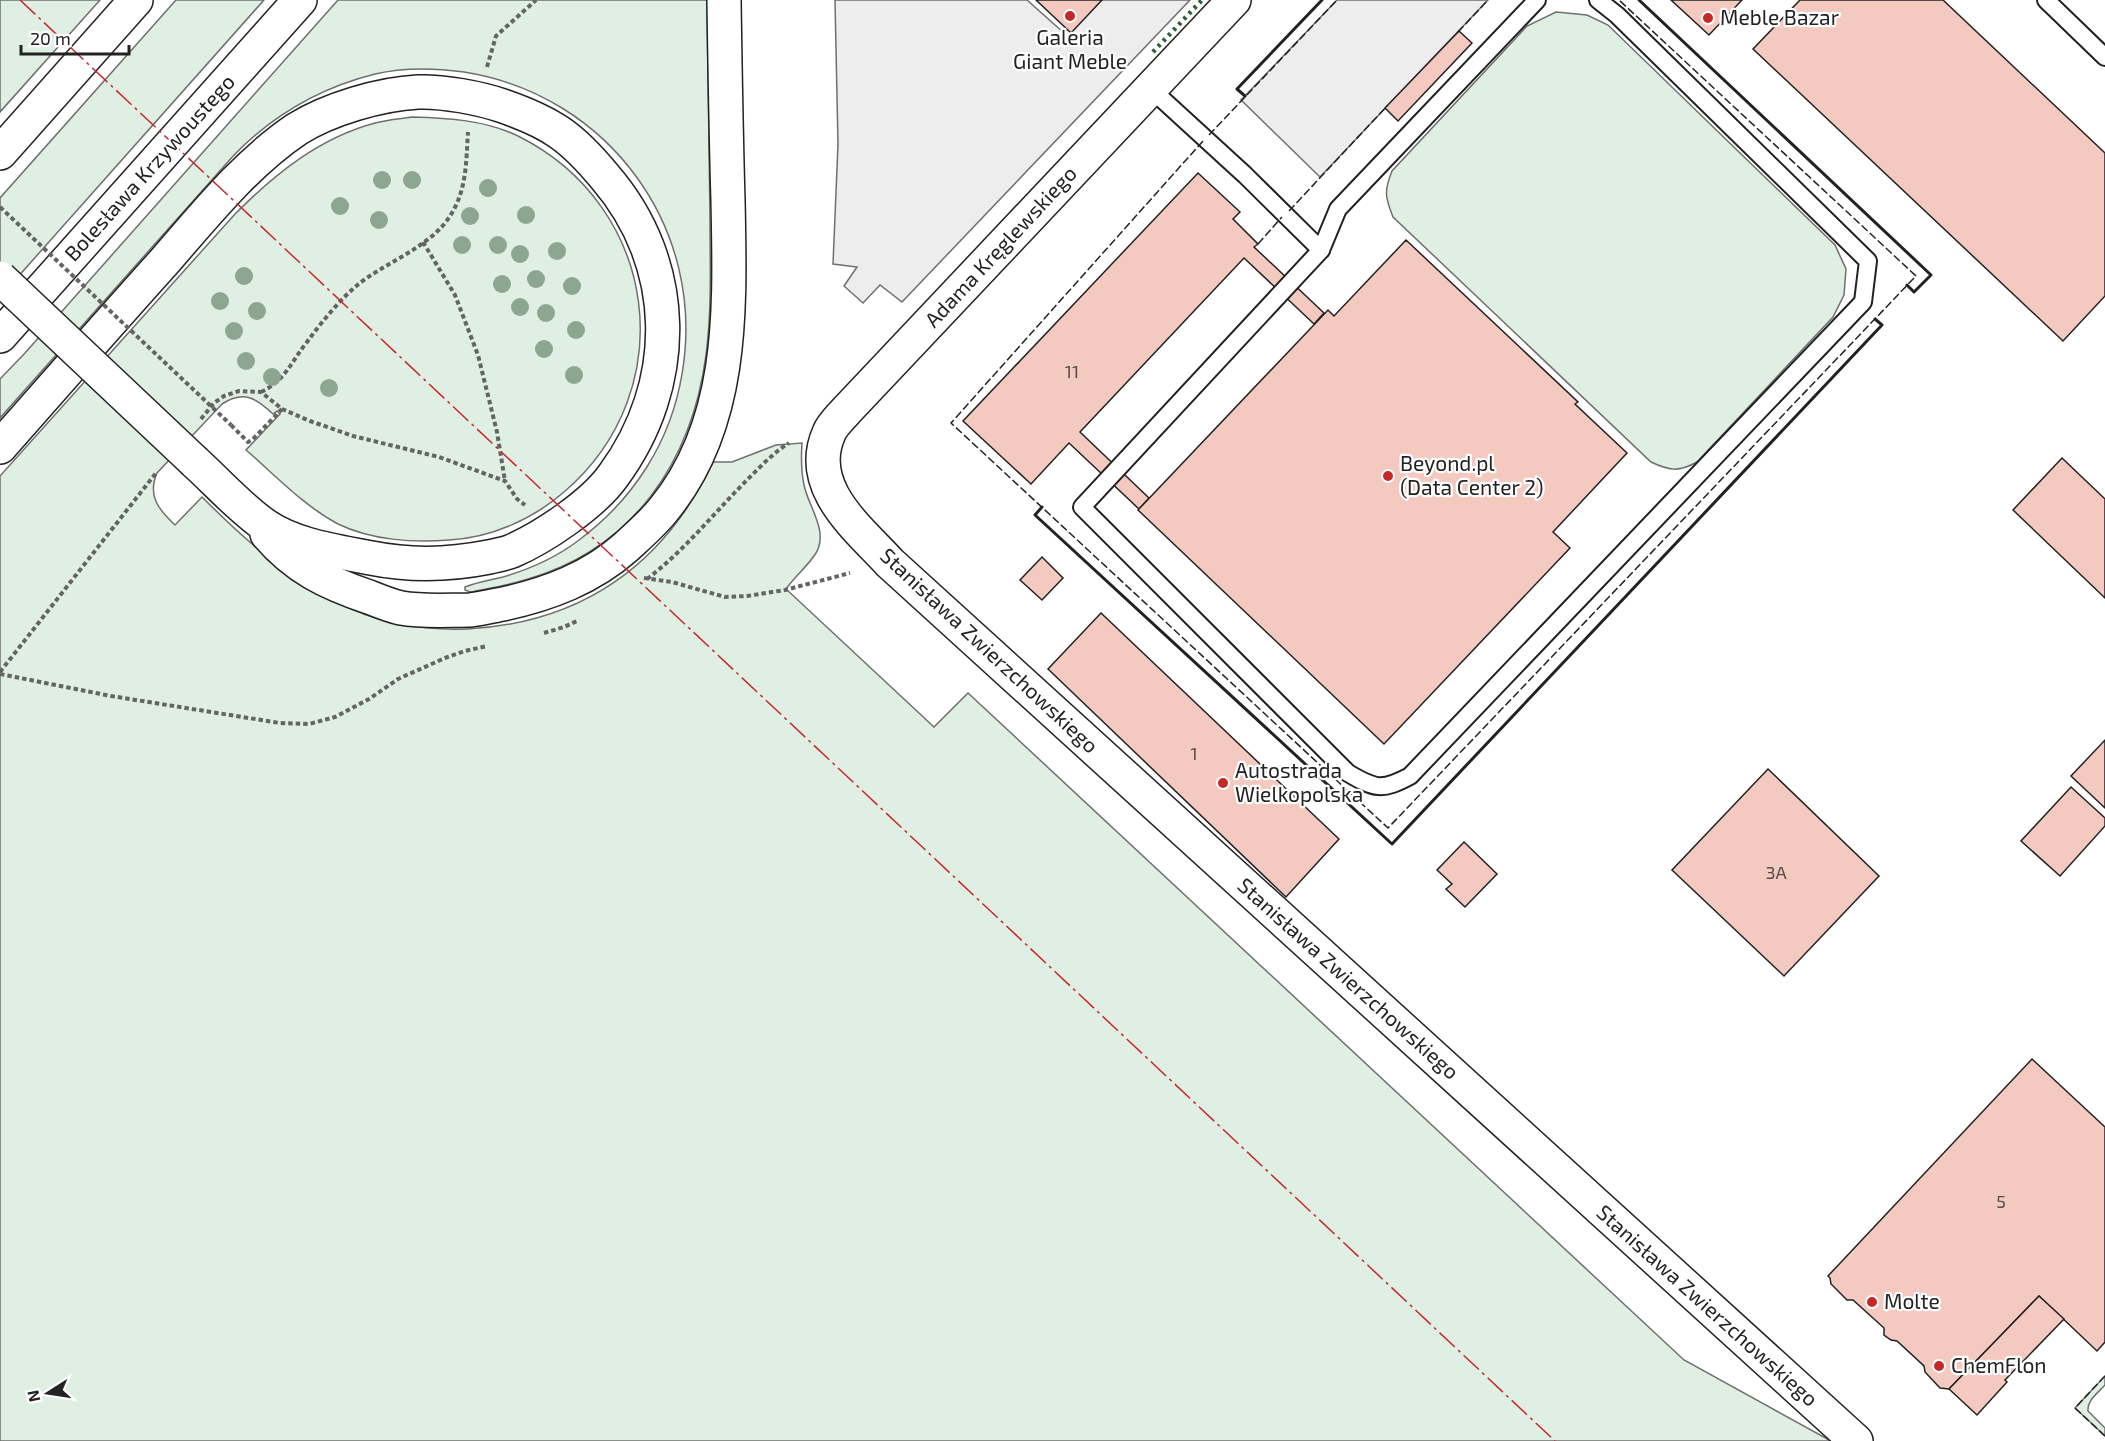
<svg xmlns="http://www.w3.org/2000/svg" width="2105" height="1441" font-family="'Exo 2',sans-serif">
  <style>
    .green { fill: #e0efe3; stroke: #6f6f6f; stroke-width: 1.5 }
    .parking { fill: #ededed; stroke: #6f6f6f; stroke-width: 1.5 }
    .building { fill: #f3c9c0; stroke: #222; stroke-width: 1.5 }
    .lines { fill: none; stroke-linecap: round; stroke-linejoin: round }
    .lane-casing { stroke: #222; stroke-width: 20 }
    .street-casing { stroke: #222; stroke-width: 36 }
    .secondary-casing { stroke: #222; stroke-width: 36 }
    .path { stroke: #646464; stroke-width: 4; stroke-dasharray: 4.5 3; stroke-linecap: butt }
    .lane { stroke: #fff; stroke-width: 16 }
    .street { stroke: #fff; stroke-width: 33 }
    .secondary { stroke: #fff; stroke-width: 33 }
    .secondary-bridge-casing { stroke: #222; stroke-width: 36; stroke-linecap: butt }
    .path-bridge { stroke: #646464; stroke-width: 4; stroke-dasharray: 4.5 3; stroke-linecap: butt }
    .secondary-bridge { stroke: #fff; stroke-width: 33 }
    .hedge { stroke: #2f5e38; stroke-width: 4.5; stroke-dasharray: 3 4.5; stroke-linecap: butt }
    .fence { stroke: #222; stroke-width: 1.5; stroke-dasharray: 8 3; stroke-linecap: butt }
    .wall { stroke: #222; stroke-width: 3 }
    .power { stroke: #c62828; stroke-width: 1.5; stroke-dasharray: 21 4.5 3 4.5; stroke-linecap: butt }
    .tree { fill: #8da692 }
    .poi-dot { fill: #c62828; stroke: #fff; stroke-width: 2 }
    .labels { text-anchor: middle; stroke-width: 4.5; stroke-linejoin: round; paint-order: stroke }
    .number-label { font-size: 18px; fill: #564c4a }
    .poi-label { font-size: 21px; fill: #222; stroke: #fff; text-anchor: start }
    .street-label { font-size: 21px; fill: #222; stroke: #fff }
  </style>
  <rect width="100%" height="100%" fill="#fff"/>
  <g class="green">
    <polygon points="0,0 100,0 0,112"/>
    <polygon points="176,0 264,0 0,297 0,198"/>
    <path d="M338,0h369c1,73 2,146 3,218 0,46 2,91 -4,137 -14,106 -72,193 -178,224 -18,6 -38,9 -58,13l-5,-2v-3c12,-5 26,-7 38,-10 27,-8 54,-20 76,-37 55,-41 92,-99 103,-166 25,-145 -73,-279 -218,-302 -29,-4 -60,-5 -89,2 -56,14 -101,40 -141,81l-234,263v-39l25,-26z"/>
    <path d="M1556,12l31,3 21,10 227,220 11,24 -2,26 -11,22 -136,145c-18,10 -27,9 -46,0l-258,-245c-8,-20 -9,-26 -1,-46l135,-145z"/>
    <path d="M412,117c36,1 73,3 106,19 141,70 165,254 46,356 -31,27 -73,46 -115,48 -36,3 -78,0 -111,-16 -34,-18 -63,-49 -92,-74l34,-36 -3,-3 -4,3c-17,-16 -29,-24 -51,-10l-65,69c-10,23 2,37 18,52l27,-28c40,40 82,78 132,104 40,21 88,30 133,28 115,-6 197,-64 246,-167h19l44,-17 26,-2c-1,15 -1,28 2,42 4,21 25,46 12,68 -8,13 -21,23 -30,36l148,138 34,-34 716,667 147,81h-1831v-965l235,-262c40,-40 84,-76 140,-91 12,-3 25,-4 37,-6z"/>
    <path d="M2105,1376v9c-7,8 -18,15 -17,26l17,17v8l-30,-28z"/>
  </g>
  <g class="parking">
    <polygon points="835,0 1027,0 1064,33 1096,0 1190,0 902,302 880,285 863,303 844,286 857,267 833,264 838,144"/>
    <polygon points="1337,0 1488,0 1320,177 1241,100"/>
  </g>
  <g class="building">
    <polygon points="1036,0 1102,0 1071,33"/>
    <polygon points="1671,0 1742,0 1709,35"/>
    <polygon points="1800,0 1943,0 2105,153 2105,296 2063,341 1753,49"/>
    <polygon points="1459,31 1472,43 1398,121 1385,108"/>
    <polygon points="1198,173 1240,212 1233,219 1258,244 1254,247 1324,313 1314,324 1244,258 1080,432 1149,498 1139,509 1069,443 1031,484 963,421"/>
    <polygon points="1406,240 1578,402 1575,404 1627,453 1553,532 1570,548 1384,744 1138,510 1328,310 1334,316"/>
    <polygon points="2062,458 2105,499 2105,598 2013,510"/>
    <polygon points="1042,557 1063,578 1042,600 1020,580"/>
    <polygon points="1101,613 1339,839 1286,897 1048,669"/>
    <polygon points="2105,740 2105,808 2071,776"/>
    <polygon points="1768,769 1879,876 1784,976 1672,870"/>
    <polygon points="2071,787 2105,818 2105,826 2060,876 2021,841"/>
    <polygon points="1464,842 1497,874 1465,907 1446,889 1452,884 1437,870"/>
    <polygon points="2032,1059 2105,1127 2105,1342 2097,1351 2039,1296 1949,1389 1940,1388 1925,1372 1924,1366 1897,1341 1891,1340 1884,1335 1884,1328 1853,1300 1847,1300 1831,1284 1830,1278 1828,1276"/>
    <polygon points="2039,1296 2064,1319 2005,1380 2007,1382 1977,1415 1949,1389"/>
  </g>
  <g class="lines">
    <defs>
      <g id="lane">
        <path d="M1537,0l-199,209 -17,41 -239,257 266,266c27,16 34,18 62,3l453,-474 5,-41 -251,-246 -19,-15"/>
        <polyline points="2046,0 2105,57"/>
        <polyline points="1151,89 1245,175 1321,250"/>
      </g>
      <path id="street" d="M1234,0l-388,411c-6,7 -14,14 -17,22 -24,54 29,95 61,130l966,878"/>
      <g id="secondary">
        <polyline points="0,153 136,0"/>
        <polyline points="0,336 300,0"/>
        <path d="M0,447c54,-61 108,-123 163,-184 41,-47 82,-99 134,-134 32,-20 83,-35 121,-37 24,-1 62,6 85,14 49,17 69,31 102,71 75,87 76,207 8,299 -20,28 -69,61 -101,75 -7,3 -15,4 -23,6 -40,8 -78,9 -118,1 -35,-7 -75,-12 -105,-32 -26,-18 -48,-43 -71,-64"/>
        <path d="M267,534c29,34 60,49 102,63 10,4 22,9 32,11 23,4 46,2 69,2 11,-1 22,-4 33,-6 46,-10 88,-26 123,-57 13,-12 27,-24 38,-38 71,-87 66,-202 64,-309 -2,-66 -3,-133 -4,-200"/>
      </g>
    </defs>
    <use href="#lane" class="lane-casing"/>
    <use href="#street" class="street-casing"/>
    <use href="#secondary" class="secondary-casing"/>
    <g class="path">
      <polyline points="487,67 496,36 536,0"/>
      <polyline points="423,242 455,295 478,355 497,432 505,481"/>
      <path d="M261,392c24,-11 30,-30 46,-50 14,-19 30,-39 48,-55 28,-24 75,-39 95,-71 17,-26 16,-54 18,-84"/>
      <polyline points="201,419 214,403 224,396 239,391 261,392 282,409 310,421 353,436 439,457 505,481 517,499 525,505"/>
      <polyline points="231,425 248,442 252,440 282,409"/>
      <polyline points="644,578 672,582 725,597 747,596 785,590 850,573"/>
      <path d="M647,579c38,-29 67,-66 100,-99 13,-13 26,-27 42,-37"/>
      <polyline points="544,633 564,627 577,621"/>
      <polyline points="0,672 156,473"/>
      <polyline points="0,674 111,696 280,723 309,724 335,717 369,699 398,679 445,658 465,651 487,646"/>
    </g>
    <use href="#lane" class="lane"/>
    <use href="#street" class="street"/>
    <use href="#secondary" class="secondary"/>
    <defs>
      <polyline id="secondary-bridge" points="0,278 195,462"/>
    </defs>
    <use href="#secondary-bridge" class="secondary-bridge-casing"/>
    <polyline class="path-bridge" points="0,207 231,425"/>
    <use href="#secondary-bridge" class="secondary-bridge"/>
    <polyline class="hedge" points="1153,52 1202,0"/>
    <g class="fence">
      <polyline points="1458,32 1488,0"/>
      <polyline points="1209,135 1337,0"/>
      <polyline points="1203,141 951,423 1388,828 1916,276 1619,0"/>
      <polyline points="1289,211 1387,106"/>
      <polyline points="1258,244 1282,217"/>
      <polyline points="2105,1376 2075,1408 2105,1436"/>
    </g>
    <g class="wall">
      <polyline points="1639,0 1931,275 1914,292 1907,285"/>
      <polyline points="1245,96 1237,89 1322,0"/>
      <polyline points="1042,507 1035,515 1392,844 1882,325 1875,319"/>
    </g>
    <polyline class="power" points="20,0 1555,1441"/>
  </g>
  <g class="tree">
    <circle cx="382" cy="180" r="9"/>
    <circle cx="412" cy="180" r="9"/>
    <circle cx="488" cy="188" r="9"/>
    <circle cx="340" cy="206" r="9"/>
    <circle cx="526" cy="215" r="9"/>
    <circle cx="470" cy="216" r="9"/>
    <circle cx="379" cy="220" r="9"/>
    <circle cx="462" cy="245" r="9"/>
    <circle cx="498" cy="245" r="9"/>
    <circle cx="557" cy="251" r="9"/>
    <circle cx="520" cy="254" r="9"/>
    <circle cx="244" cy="276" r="9"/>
    <circle cx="536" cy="279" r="9"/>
    <circle cx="502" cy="284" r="9"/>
    <circle cx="572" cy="286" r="9"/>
    <circle cx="220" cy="301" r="9"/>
    <circle cx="520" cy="307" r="9"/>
    <circle cx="257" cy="311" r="9"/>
    <circle cx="546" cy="313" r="9"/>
    <circle cx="576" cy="330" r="9"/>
    <circle cx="234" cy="331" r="9"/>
    <circle cx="544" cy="349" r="9"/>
    <circle cx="246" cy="361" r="9"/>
    <circle cx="574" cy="375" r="9"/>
    <circle cx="272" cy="377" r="9"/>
    <circle cx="329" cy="388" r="9"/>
  </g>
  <g class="poi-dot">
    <circle cx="1070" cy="16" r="6"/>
    <circle cx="1708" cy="18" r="6"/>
    <circle cx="1388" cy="476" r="6"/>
    <circle cx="1223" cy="783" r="6"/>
    <circle cx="1872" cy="1302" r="6"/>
    <circle cx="1939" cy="1366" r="6"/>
  </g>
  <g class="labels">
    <g class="number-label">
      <text x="1072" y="378">11</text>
      <text x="1194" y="760">1</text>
      <text x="1776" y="879">3A</text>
      <text x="2001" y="1208">5</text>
    </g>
    <g class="poi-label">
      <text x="1720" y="25">Meble Bazar</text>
      <text x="1070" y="45" text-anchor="middle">Galeria<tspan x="1070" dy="24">Giant Meble</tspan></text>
      <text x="1400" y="471">Beyond.pl<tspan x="1400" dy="24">(Data Center 2)</tspan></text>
      <text x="1235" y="778">Autostrada<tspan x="1235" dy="24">Wielkopolska</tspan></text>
      <text x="1884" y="1309">Molte</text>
      <text x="1951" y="1373">ChemFlon</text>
    </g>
    <g class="street-label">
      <text transform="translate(150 168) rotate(-48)" y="7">Bolesława Krzywoustego</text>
      <text transform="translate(1001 247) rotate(-47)" y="7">Adama Kręglewskiego</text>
      <text transform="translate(989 651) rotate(43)" y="7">Stanisława Zwierzchowskiego</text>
      <text transform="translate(1348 979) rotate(42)" y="7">Stanisława Zwierzchowskiego</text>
      <text transform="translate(1707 1306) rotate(42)" y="7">Stanisława Zwierzchowskiego</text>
    </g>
  </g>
  <g transform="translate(48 1393) rotate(258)" stroke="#ffffff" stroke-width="4.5" paint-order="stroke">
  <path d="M0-4.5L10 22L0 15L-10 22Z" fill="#222222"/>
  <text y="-9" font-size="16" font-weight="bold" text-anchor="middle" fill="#222222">N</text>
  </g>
  <path d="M21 45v9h108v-9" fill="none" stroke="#222222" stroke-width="3"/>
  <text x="30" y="45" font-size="18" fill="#222222" stroke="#ffffff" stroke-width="4.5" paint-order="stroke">20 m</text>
</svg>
